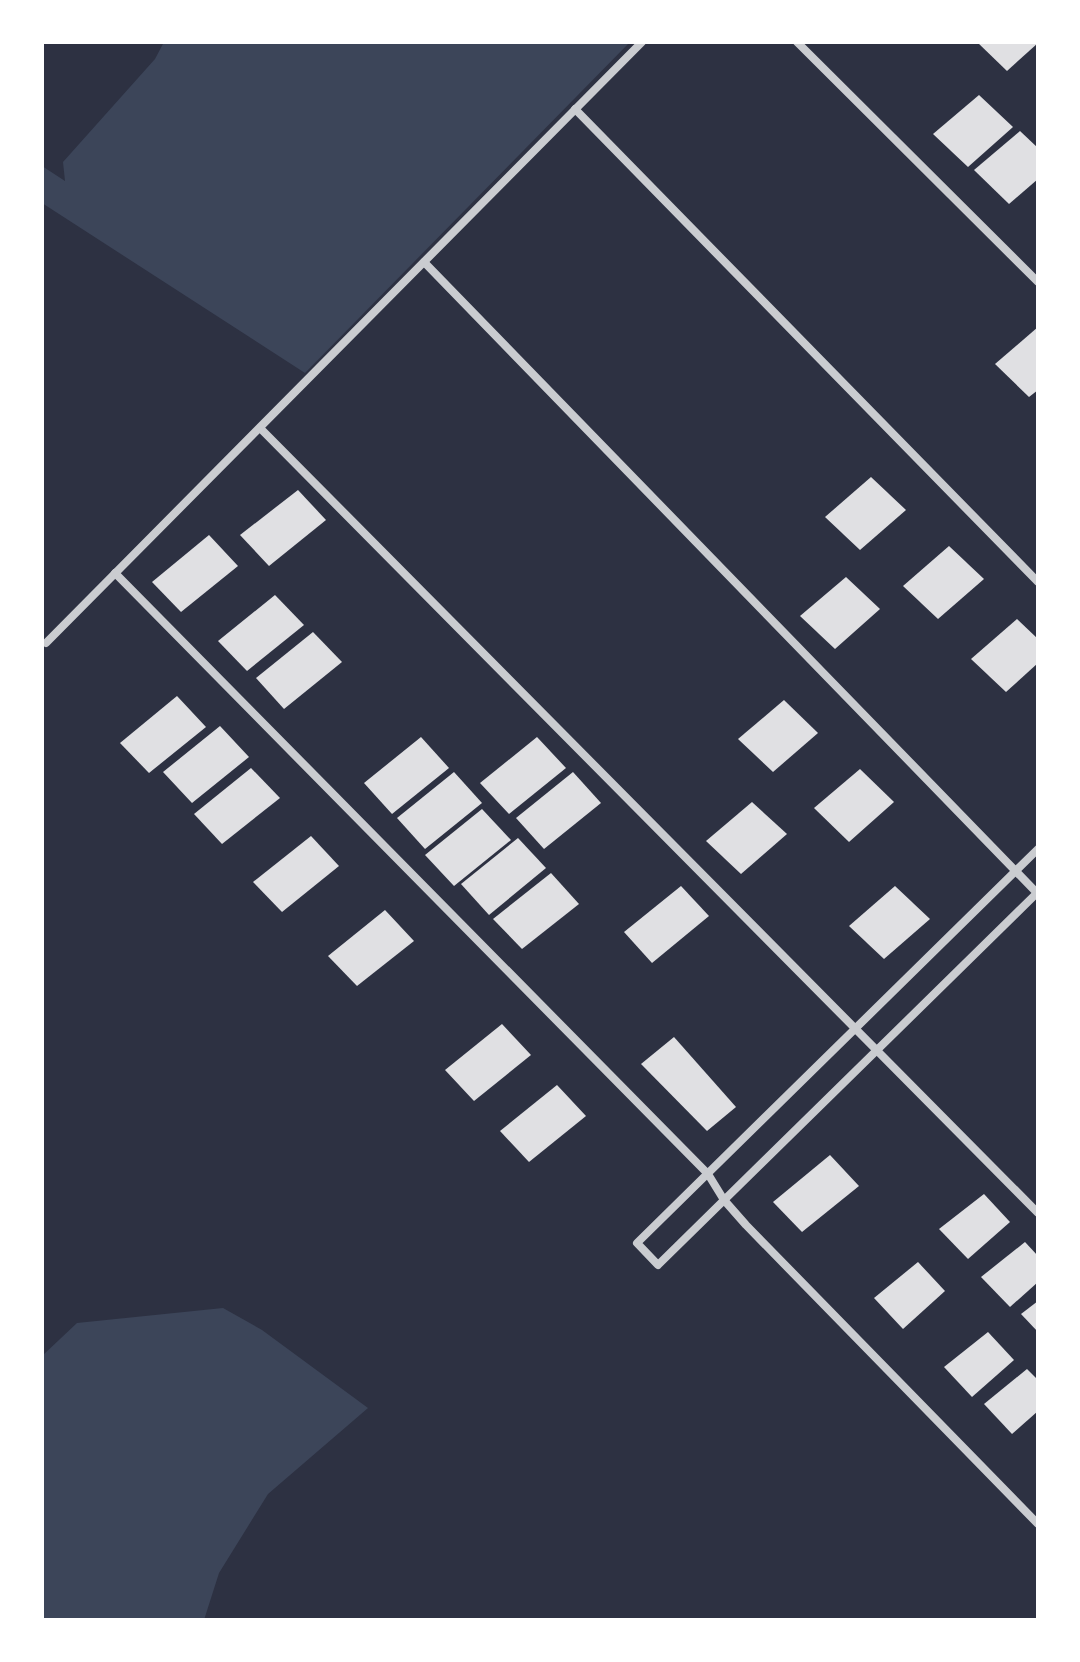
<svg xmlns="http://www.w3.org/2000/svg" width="1080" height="1662" font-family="Quicksand,sans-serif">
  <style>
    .green { fill: #3c4559 }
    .building { fill: #e0e0e3 }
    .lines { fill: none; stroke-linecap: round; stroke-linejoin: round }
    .minor { stroke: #caccd0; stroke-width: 8 }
  </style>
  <rect width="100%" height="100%" fill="#2d3142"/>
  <g class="green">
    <polygon points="164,42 630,42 305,373 42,203 42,166 65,181 63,162 155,59"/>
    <polygon points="223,1308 262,1330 368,1408 268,1494 219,1573 204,1620 42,1620 42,1356 77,1323"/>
  </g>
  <g class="building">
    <polygon points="977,42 1038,42 1038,43 1007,71"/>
    <polygon points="979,95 1013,127 968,167 933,134"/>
    <polygon points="1020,131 1038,148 1038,179 1009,204 974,170"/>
    <polygon points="1038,327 1038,390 1029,397 995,364"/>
    <polygon points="871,477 906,510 860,550 825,517"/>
    <polygon points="298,490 326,520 269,566 240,535"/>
    <polygon points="209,535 238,566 181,612 152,582"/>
    <polygon points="949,546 984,579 938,619 903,586"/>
    <polygon points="846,577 880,609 835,649 800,616"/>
    <polygon points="275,595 304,625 247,671 218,641"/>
    <polygon points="1017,619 1038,639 1038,663 1006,692 971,659"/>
    <polygon points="313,632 342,662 284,709 256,678"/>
    <polygon points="177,696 206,727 149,773 120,743"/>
    <polygon points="784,700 818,733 773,772 738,739"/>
    <polygon points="220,726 249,757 192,803 163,772"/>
    <polygon points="421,737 449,768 392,814 364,783"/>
    <polygon points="537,737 566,768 509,814 480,783"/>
    <polygon points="251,768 280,798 222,844 194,814"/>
    <polygon points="860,769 894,802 849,842 814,808"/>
    <polygon points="454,772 482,803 425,849 397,818"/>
    <polygon points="573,772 601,803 544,849 516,818"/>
    <polygon points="752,802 787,834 741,874 706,841"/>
    <polygon points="482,809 511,840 454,886 425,855"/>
    <polygon points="311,836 339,866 282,912 253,882"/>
    <polygon points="518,838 546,868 489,915 461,884"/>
    <polygon points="551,873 579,904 522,949 493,919"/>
    <polygon points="681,886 709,916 652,963 624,932"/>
    <polygon points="895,886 930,919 884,959 849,926"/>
    <polygon points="385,910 414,941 357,986 328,956"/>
    <polygon points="502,1024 531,1055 474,1101 445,1070"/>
    <polygon points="674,1037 736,1107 707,1131 641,1064"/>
    <polygon points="557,1085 586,1116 529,1162 500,1131"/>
    <polygon points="830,1155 859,1186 802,1232 773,1202"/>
    <polygon points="984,1194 1010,1222 968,1259 939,1229"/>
    <polygon points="1025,1242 1038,1256 1038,1282 1010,1307 981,1277"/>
    <polygon points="918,1262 945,1291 903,1329 874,1298"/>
    <polygon points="1038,1301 1038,1332 1021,1314"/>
    <polygon points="988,1332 1014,1360 972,1397 944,1367"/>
    <polygon points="1027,1369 1038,1380 1038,1411 1012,1434 984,1404"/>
  </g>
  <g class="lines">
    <g class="minor">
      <polyline points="797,42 1038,282"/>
      <polyline points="575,109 1038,582"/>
      <polyline points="424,262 1038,894"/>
      <polyline points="260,428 1038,1213"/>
      <polyline points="115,573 708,1174 724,1200 746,1225 1038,1524"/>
      <polyline points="46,643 642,42"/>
      <polyline points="1038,849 637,1243 658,1265 1038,892"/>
    </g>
  </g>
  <rect width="1080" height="1662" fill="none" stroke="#ffffff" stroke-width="88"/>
</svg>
